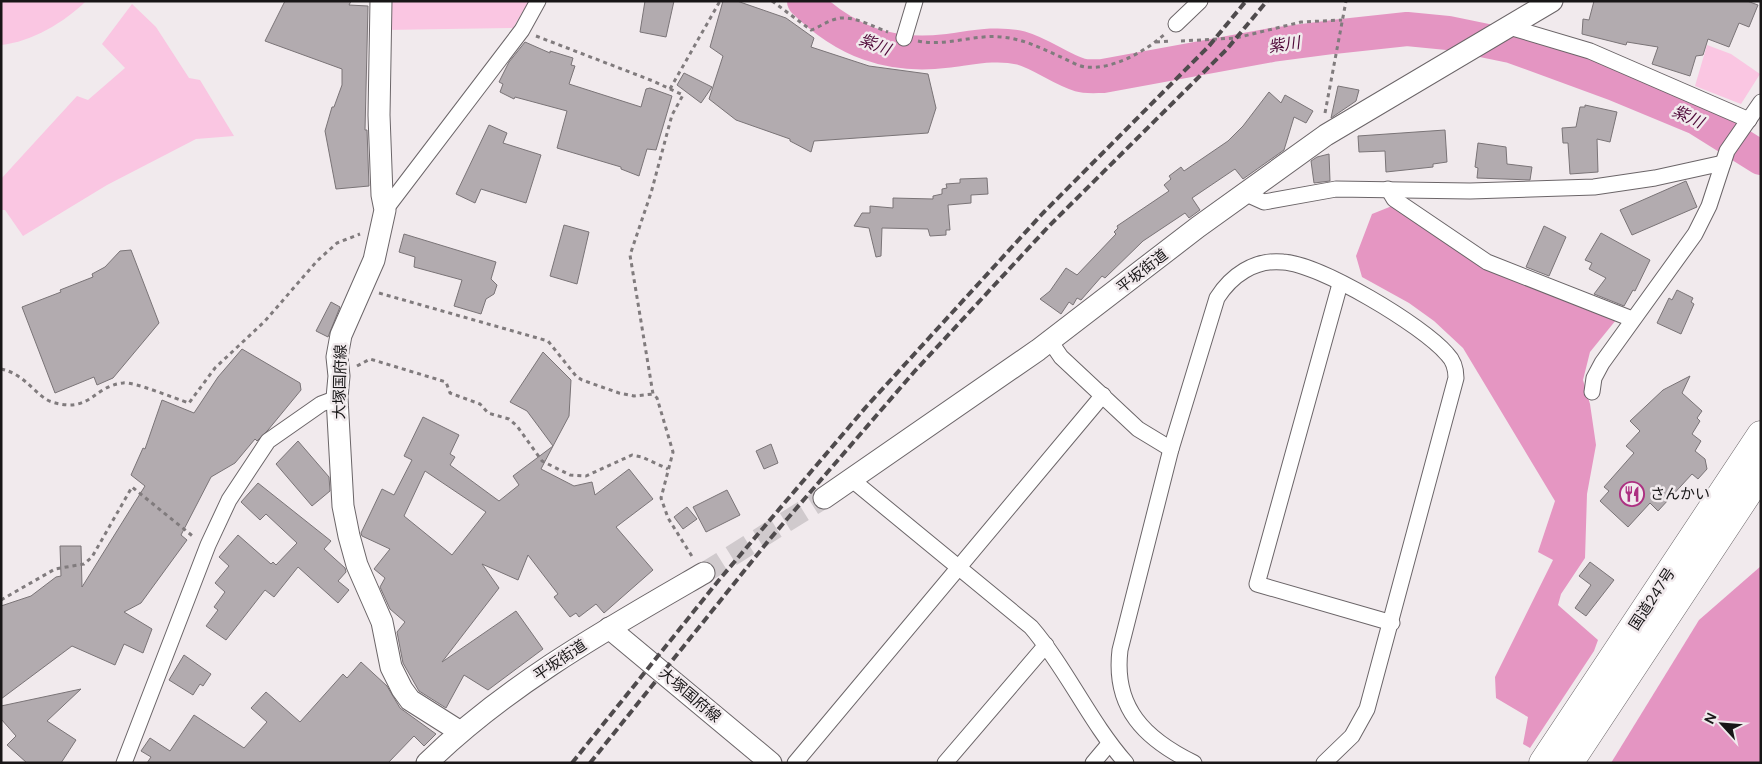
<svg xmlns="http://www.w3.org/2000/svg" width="1762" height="764" font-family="'DM Sans','Noto Sans JP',sans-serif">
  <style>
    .green { fill: #fac6e2 }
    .forest { fill: #e596c2 }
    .water { fill: #e495c2 }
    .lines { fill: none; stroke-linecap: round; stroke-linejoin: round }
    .river { stroke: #e495c2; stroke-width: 34 }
    .building { fill: #b2abaf; stroke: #7a7477; fill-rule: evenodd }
    .secondary-tunnel { stroke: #d0cacd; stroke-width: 21; stroke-dasharray: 21 11; stroke-linecap: butt }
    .street-casing { stroke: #6b6568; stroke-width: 17 }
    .secondary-casing { stroke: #6b6568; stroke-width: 23 }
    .highway-casing { stroke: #6b6568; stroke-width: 29 }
    .path { stroke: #807b7d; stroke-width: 3; stroke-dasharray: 4 4; stroke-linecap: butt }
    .street { stroke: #fff; stroke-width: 15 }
    .secondary { stroke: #fff; stroke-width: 21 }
    .highway { stroke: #fff; stroke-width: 28 }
    .rail { stroke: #4f4b4d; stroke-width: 4; stroke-dasharray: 8 4; stroke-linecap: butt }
    .labels { text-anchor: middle; stroke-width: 5; stroke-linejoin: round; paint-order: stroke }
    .street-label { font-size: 15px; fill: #181617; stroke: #f1eaed }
    .poi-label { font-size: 15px; fill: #181617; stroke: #f1eaed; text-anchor: start }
    .water-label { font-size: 16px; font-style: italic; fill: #4f0838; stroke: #f1eaed }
  </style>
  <rect width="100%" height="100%" fill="#f1eaed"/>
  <g class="green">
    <path d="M1,1h85c-21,21 -55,41 -85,44z"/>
    <polygon points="386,1 529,1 513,28 385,30"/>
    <polygon points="132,4 156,27 189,78 200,80 234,136 196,139 107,185 23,236 5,210 1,210 1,179 77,96 88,100 125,68 102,44"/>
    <polygon points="1707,45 1731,54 1760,74 1741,104 1695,86"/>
  </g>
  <polygon class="forest" points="1392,206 1501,276 1532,286 1616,320 1590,352 1583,380 1590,404 1596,445 1587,494 1585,558 1561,594 1558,605 1598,640 1594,651 1530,748 1523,744 1528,717 1496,698 1495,677 1553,560 1538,552 1555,501 1463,348 1434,321 1409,303 1362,277 1356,256 1372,214"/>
  <polygon class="water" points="1761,566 1761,763 1611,763 1699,620"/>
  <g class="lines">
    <path class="river" d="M804,1c41,40 85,57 142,50 25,-3 50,-9 75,-3 21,6 39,21 59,27 7,2 16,1 23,1l169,-31 61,-8 74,-8 41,4 63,13 104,38 82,34 64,40"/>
  </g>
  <g class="building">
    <polygon points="285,1 351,1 349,5 368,6 365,130 367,130 369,186 336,189 325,131 332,107 334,107 342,85 342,69 265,41"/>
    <polygon points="645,1 674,1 666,37 640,32"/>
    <polygon points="723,1 737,1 786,18 814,38 811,47 869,66 928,74 936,108 928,133 814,141 811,152 790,141 790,139 736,120 709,99 723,56 710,47"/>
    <polygon points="1594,1 1747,1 1758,5 1749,27 1739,23 1729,47 1708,39 1703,55 1696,56 1690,76 1652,64 1658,47 1627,42 1626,45 1582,34 1583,19 1589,20"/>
    <polygon points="525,42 550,53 550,51 573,58 571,65 575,66 569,84 641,107 646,89 650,88 672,96 656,150 647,149 639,176 621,169 621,167 557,148 567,111 515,97 514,99 500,92 503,84 499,82 509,62"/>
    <polygon points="684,73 712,87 701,103 677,85"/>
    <polygon points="1338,86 1359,90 1356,101 1331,118"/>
    <polygon points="1269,92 1281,103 1285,95 1313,111 1306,123 1294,117 1284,150 1243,179 1235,169 1192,198 1200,210 1189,218 1185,213 1143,241 1105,278 1102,276 1081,300 1077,298 1073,305 1069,302 1061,314 1040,299 1050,291 1066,268 1077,275 1116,234 1114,232 1118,228 1117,226 1169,191 1164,185 1171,179 1169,176 1181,167 1184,171 1228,141 1243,126"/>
    <polygon points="1585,105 1617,112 1610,142 1597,139 1598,172 1570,174 1568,143 1563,143 1562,128 1576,127 1580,107 1585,107"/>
    <polygon points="489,125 507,133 503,143 541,155 526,203 481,189 475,203 456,194"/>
    <polygon points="1445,130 1447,162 1433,164 1433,167 1386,172 1385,151 1359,152 1358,136"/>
    <polygon points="1478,143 1506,147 1507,164 1532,167 1530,180 1477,178 1478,168 1475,167"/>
    <polygon points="1329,154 1330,181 1314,183 1311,161 1317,157"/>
    <polygon points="987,178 988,194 971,195 971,203 948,205 950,230 946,230 946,235 930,236 928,229 882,228 881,256 876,257 869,228 854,226 862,213 870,213 870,206 893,208 893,198 933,199 933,196 942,194 942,189 947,188 946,184 960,183 960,179"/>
    <polygon points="1686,181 1697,207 1632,235 1620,210"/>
    <polygon points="564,225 589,232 577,284 550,276"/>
    <polygon points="1544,226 1566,237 1549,276 1526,267"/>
    <polygon points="1601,233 1650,260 1635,291 1633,290 1624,306 1594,294 1606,278 1589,269 1592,263 1585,260"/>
    <polygon points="404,234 496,262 491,279 497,285 494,294 486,299 481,314 454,306 462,280 414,267 415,257 399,252"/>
    <polygon points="131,250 159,323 113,378 97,385 94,377 55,393 22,307 61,292 60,290 93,277 92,274 105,267 120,251"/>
    <polygon points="1677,290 1693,298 1691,302 1694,304 1681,334 1657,323 1669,298 1672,300"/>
    <polygon points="331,302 340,307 328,337 316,331"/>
    <polygon points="242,349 300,383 301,390 268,430 257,441 255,439 235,463 211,477 181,535 187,540 141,603 124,612 152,629 143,653 124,644 115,665 72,646 1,699 1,606 31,596 56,577 61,576 60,546 81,546 82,587 145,486 131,475 143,448 145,449 162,400 194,413 218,377"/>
    <polygon points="543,352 571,380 569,416 553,446 527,411 510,402"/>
    <polygon points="1690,376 1682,393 1702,411 1697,418 1700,421 1692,434 1701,441 1695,451 1705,459 1707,469 1698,479 1692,474 1658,511 1650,503 1628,527 1600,501 1609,491 1604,487 1634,453 1626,446 1640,431 1630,421 1663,390"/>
    <path d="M423,417l36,18 -9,19 5,3 -5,8 49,36 20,-16 -6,-9 40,-30 -12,23 33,17 18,-4 3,13 34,-26 24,30 -37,28 37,43 -49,43 -8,-9 -17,13 -3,-4 -6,4 -16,-20 4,-3 -30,-39 -10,25 -36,-16 17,24 -57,74 74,-51 27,38 -55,41 -24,-15 -18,33 -27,-17 -16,-28 -6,-31 8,-10 -15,-13 -10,-22 5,-9 -11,-9 16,-20 -28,-13 -1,-3 21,-44 12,6 18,-35 -8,-4zM425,471l61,41 -34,43 -48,-39z"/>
    <polygon points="298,441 329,477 330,491 312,506 276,464"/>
    <polygon points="771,444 778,463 764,469 756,451"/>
    <polygon points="258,483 331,541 324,549 345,568 346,572 338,581 349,590 338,603 298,567 274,597 265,590 226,640 206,626 218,610 214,607 225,592 215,583 229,566 219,557 238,535 271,564 273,562 276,565 297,543 266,514 260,520 241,502"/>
    <polygon points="727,490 740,515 706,532 693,507"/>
    <polygon points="687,507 697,519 683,529 674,517"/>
    <polygon points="1590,562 1614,580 1586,616 1575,608 1591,585 1579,576"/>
    <polygon points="184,655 211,674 203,686 200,684 193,695 169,680"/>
    <polygon points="361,662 387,686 400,708 436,734 424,746 414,736 388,763 147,763 151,757 141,751 150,738 170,751 194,715 244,748 267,722 251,708 266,692 300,722 343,674 347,678"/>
    <polygon points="81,689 47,721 76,740 61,763 27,763 7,745 16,736 1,719 1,706"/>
  </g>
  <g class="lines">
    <polyline class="secondary-tunnel" points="704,573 824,498"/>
    <defs>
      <g id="street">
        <polyline points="1176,24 1200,1"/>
        <polyline points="1506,26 1590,51 1749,120"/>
        <polyline points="904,38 915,1"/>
        <polyline points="1388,189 1394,199 1487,262 1632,319"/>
        <polyline points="1244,193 1264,202 1336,189 1470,191 1594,187 1655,178 1723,163"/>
        <polyline points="385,210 522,30 538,1"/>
        <polyline points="1340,284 1257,584 1392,623"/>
        <polyline points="1050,341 1061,357 1138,429 1171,449"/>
        <polyline points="1592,392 1594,378 1602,363 1695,234 1709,206 1727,151 1761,102"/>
        <path d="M851,479l180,148c36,42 58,94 95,136"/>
        <polyline points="124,763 208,545 229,500 268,441 321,404 337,398"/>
        <polyline points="795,763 1103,395"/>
        <polyline points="945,763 1046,645"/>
        <polyline points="1093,763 1109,744"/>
        <path d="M1194,763c-49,-24 -81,-55 -74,-113l51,-201 46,-151c14,-22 37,-39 66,-36 37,2 139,63 164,92 7,7 9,14 9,24l-89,331 -15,27 -28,27"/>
      </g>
      <g id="secondary">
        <polyline points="381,1 379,115 382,195 385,210 374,260 341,335 337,357 339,376 337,398 343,506 349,536 357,565 382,622 391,667 402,689 410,700 459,731"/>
        <polyline points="824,498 1038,350 1198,227 1326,135 1552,1"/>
        <polyline points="609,628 771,763"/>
        <path d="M427,763c81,-79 180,-134 277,-190"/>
      </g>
      <g id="highway">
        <polyline points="1543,763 1761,435"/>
        <polyline points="1569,763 1761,473"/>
      </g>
    </defs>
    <use href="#street" class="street-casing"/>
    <use href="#secondary" class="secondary-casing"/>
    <use href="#highway" class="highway-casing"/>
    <g class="path">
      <path d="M772,1l39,29c9,-3 16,-9 25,-11 15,-5 38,8 52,13"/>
      <polyline points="536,36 653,81 683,95 672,115 651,193 630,255 653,394 657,398 673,452 661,498 668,518 693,558"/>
      <path d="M918,41c28,6 56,-7 84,-4 22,2 41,12 61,21 7,3 15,8 22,9 28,3 59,-15 80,-33"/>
      <polyline points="1181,41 1236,38 1301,22 1342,20"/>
      <polyline points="1156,42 1172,41"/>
      <polyline points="670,89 720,1"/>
      <polyline points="1325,113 1346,1"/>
      <polyline points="379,293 548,341 576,376 582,380 619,393 634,396 653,394"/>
      <polyline points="357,366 370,359 446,382 450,393 480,404 488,413 509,419 517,426 542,461 570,475 586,476 632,455 642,457 668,469"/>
      <path d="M1,369c25,5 35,28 51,33 39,12 41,-16 71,-19 10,-2 53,16 66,20l26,-35 50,-47 52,-60 20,-18 23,-9"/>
      <polyline points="1,600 55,569 84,564 92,557 132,487 195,538"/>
    </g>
    <use href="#street" class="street"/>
    <use href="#secondary" class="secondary"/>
    <use href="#highway" class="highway"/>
    <g class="rail">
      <polyline points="572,763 719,580 866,407 1043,213 1209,46 1246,1"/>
      <polyline points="590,763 769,540 914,372 1049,226 1227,49 1267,1"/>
    </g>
  </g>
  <defs>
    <symbol id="restaurant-ring" viewBox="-11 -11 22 22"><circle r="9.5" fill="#f1eaed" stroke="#ad3082" stroke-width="1.5"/><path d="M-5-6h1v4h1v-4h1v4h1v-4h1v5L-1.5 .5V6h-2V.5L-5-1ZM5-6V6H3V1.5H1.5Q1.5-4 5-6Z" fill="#ad3082"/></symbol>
  </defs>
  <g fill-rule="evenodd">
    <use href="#restaurant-ring" x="1618" y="480" width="28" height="28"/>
  </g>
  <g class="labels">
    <g class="street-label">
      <text transform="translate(1142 271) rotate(-38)" y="5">平坂街道</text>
      <text transform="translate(340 382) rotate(-89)" y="5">大塚国府線</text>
      <text transform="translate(1652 599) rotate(-57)" y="5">国道247号</text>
      <text transform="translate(560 660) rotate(-34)" y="5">平坂街道</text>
      <text transform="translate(690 695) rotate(40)" y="5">大塚国府線</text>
    </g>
    <g class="poi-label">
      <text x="1650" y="499">さんかい</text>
    </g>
    <g class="water-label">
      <text transform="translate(875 44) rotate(21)" y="6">紫川</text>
      <text transform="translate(1284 44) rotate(-8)" y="6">紫川</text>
      <text transform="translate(1688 116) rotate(25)" y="6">紫川</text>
    </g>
  </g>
  <rect width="1762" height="764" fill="none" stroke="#181617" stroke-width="5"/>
  <g transform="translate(1722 724) rotate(296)" stroke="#f1eaed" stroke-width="4" paint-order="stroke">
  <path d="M0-4L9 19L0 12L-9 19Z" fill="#181617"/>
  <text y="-8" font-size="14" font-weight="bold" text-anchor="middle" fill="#181617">N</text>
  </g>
</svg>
